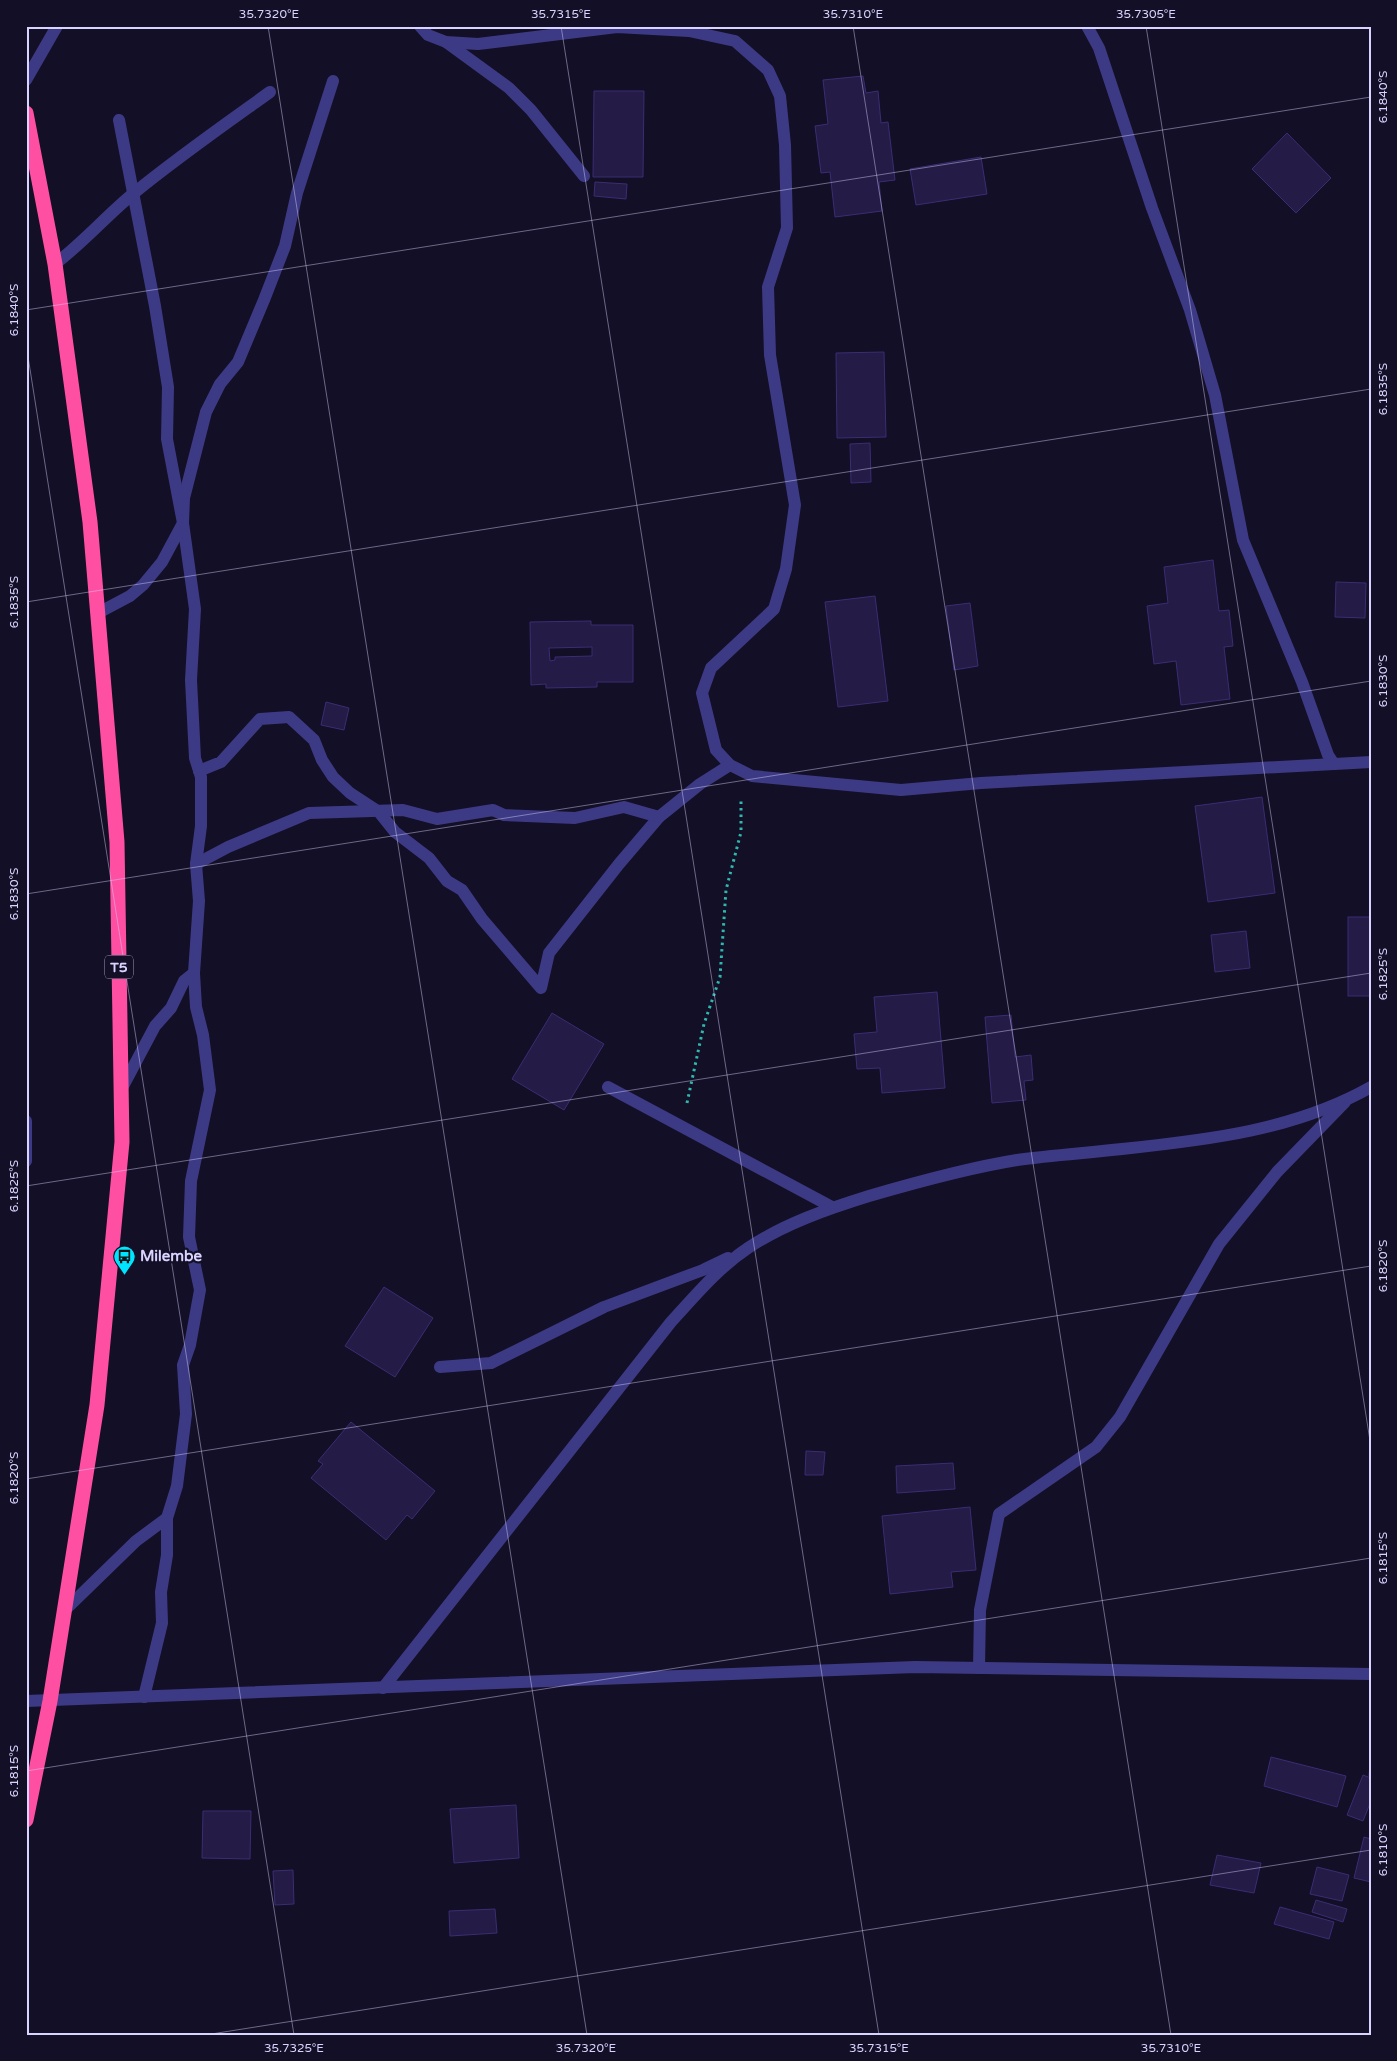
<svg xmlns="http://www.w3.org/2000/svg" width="1397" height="2061" font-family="'Varela Round',sans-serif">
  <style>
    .building { fill: #241b47; stroke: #3b2d73; fill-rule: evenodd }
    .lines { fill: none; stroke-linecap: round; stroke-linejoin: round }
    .path { stroke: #2fb8b0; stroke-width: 3; stroke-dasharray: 2.5 4; stroke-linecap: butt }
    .minor { stroke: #3d3a85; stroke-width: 12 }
    .highway { stroke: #ff4fa3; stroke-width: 15 }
    .ticks { fill: none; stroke: #d9d4ff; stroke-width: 1; stroke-opacity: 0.45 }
    .labels { text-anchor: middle; stroke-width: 4.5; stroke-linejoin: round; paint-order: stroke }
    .shield { fill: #130f26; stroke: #9e99be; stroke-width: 1 }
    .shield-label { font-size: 14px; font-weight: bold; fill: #d9d4ff }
    .poi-label { font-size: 15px; font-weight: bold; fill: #d9d4ff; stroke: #130f26; text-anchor: start }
    .neatline { fill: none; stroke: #d9d4ff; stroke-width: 2 }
    .ticks-label { font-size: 12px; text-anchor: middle; fill: #d9d4ff }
  </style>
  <rect width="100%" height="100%" fill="#130f26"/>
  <g class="building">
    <polygon points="863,76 866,93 878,91 881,123 888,122 895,180 879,182 882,211 835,217 830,172 821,173 815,126 828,124 823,80"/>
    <polygon points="594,91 644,91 643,177 593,177"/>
    <polygon points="1287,133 1331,178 1296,213 1252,169"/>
    <polygon points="981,157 987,194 916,205 910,169"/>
    <polygon points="595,182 627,184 626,199 594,196"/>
    <polygon points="884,352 886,437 837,438 836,353"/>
    <polygon points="870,443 871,482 851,483 850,444"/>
    <polygon points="1213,560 1219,611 1229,610 1233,646 1224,647 1230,699 1181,705 1176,661 1154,664 1147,606 1168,603 1164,567"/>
    <polygon points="1336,582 1366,583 1365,618 1335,617"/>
    <polygon points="875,596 888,701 838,707 825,602"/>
    <polygon points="970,603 978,666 954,670 946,606"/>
    <path d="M591,621v4h42v57h-36v5l-51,1v-4l-15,1 -1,-63zM592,647v9l-37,1v3l-5,1 -1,-13z"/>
    <polygon points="326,702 349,708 344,730 321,725"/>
    <polygon points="1262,797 1275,893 1208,902 1195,806"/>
    <rect x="1348" y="917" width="23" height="79"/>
    <polygon points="1246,931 1250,968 1215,972 1211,935"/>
    <polygon points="937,992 945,1088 882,1093 880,1068 857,1069 854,1034 877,1032 874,997"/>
    <polygon points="552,1013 604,1044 564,1110 512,1079"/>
    <polygon points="1011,1015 1015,1057 1031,1055 1033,1080 1024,1081 1026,1100 992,1103 985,1017"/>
    <polygon points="384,1287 433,1318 395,1377 345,1346"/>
    <polygon points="351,1422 435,1491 412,1519 407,1515 386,1540 311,1478 323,1464 318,1461"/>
    <polygon points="806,1451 825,1452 823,1475 805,1475"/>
    <polygon points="953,1463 955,1489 897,1493 896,1466"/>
    <polygon points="970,1507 976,1570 951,1572 953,1587 890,1594 882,1516"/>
    <polygon points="1371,1749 1371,1776 1369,1776"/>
    <polygon points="1271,1757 1346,1776 1337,1807 1264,1786"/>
    <polygon points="1363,1775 1371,1778 1371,1801 1363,1821 1347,1815"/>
    <polygon points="516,1805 519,1858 454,1863 450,1809"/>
    <polygon points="203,1811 251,1811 250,1859 202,1858"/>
    <polygon points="1364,1837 1371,1839 1371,1882 1354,1878"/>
    <polygon points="1217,1855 1261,1863 1254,1893 1210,1885"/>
    <polygon points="1317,1867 1349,1875 1342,1901 1310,1894"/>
    <polygon points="293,1870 294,1904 275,1905 273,1871"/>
    <polygon points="1316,1900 1347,1909 1343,1922 1312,1912"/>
    <polygon points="1280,1907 1334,1922 1329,1939 1274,1924"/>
    <polygon points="495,1909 497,1933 450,1936 449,1911"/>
  </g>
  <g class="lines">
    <polyline class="path" points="687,1103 704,1024 720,977 726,890 741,832 741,798"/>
    <g class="minor">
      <polyline points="420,26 428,35 446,42 478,44 617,27 689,31 735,41 768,70 780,96 785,145 787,228 768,287 770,355 795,505 786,569 774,609 711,668 702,693 716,750 730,765 752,776 901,790 981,783 1371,762"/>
      <polyline points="1087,26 1099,48 1152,208 1190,310 1215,395 1243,540 1302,682 1328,755 1334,764"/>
      <polyline points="446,42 509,88 531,110 584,176"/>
      <polyline points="26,80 57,26"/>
      <polyline points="119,120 155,306 168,387 167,439 183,523 195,609 191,680 195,758 201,777 201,826 196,864 199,901 194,973 196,1007 203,1035 210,1090 191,1181 189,1237 200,1290 190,1345 183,1365 186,1414 177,1486 167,1518 167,1555 161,1592 162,1623 144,1697"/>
      <path d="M55,264c29,-22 52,-49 79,-71 44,-36 90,-68 136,-101"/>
      <polyline points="98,613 130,596 143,585 162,562 183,523 184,498 206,412 220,384 238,362 264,300 285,246 297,193 333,81"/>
      <polyline points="199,771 221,762 260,719 289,717 314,740 322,760 333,777 350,793 379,812 395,832 429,858 447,881 462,890 482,919 541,988 549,953 619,864 659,817 700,784 730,765"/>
      <polyline points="196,864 228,847 309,813 403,810 437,819 493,810 504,815 575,818 624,807 659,817"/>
      <polyline points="608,1087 832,1207"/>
      <polyline points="121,1090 155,1026 171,1008 184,981 194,973"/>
      <polyline points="26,1121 26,1161"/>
      <polyline points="440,1367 491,1363 604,1307 703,1270 728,1258"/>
      <polyline points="64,1611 136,1541 167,1518"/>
      <polyline points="979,1668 980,1610 999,1514 1096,1447 1120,1417 1219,1244 1277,1172 1345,1102"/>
      <path d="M383,1688l288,-366c24,-26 47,-54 77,-74 36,-24 79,-39 121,-52 48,-14 98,-28 148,-36 35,-5 70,-7 105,-11 86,-9 173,-19 249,-62"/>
      <polyline points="26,1701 915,1667 1371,1674"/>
    </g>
    <polyline class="highway" points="26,113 55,264 90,522 117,842 122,1142 97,1405 50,1701 26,1820"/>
  </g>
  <path class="ticks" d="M268,26l319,2009M561,26l318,2009M853,26l318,2009M1146,26l225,1421M26,310l1345,-213M26,344l268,1691M26,602l1345,-213M26,894l1345,-213M26,1186l1345,-213M26,1479l1345,-213M26,1771l1345,-213M205,2035l1166,-185"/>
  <defs>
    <symbol id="bus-pin" viewBox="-11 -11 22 30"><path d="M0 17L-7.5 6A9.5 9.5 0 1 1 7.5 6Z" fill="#00e5ff" stroke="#130f26"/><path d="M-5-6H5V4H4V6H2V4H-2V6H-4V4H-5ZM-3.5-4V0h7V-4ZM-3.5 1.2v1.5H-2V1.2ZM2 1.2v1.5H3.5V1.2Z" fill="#111"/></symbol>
  </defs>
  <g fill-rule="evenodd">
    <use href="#bus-pin" x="112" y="1244" width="25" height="34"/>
  </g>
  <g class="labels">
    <rect class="shield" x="105" y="955.5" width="28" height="23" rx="4"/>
    <g class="shield-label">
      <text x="119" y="972">T5</text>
    </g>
    <g class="poi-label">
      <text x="140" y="1261">Milembe</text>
    </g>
  </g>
  <rect width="1397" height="2061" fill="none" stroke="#130f26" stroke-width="55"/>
  <rect x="28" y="28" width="1342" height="2006" class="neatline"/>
  <g class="ticks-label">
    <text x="269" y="18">35.7320°E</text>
    <text x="561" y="18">35.7315°E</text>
    <text x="853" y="18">35.7310°E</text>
    <text x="1146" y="18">35.7305°E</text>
    <text transform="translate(1383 97) rotate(-90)" y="4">6.1840°S</text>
    <text transform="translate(14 310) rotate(-90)" y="4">6.1840°S</text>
    <text transform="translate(1383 389) rotate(-90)" y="4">6.1835°S</text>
    <text transform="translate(14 602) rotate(-90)" y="4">6.1835°S</text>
    <text transform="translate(1383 681) rotate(-90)" y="4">6.1830°S</text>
    <text transform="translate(14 894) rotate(-90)" y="4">6.1830°S</text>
    <text transform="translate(1383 974) rotate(-90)" y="4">6.1825°S</text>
    <text transform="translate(14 1186) rotate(-90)" y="4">6.1825°S</text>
    <text transform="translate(1383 1266) rotate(-90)" y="4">6.1820°S</text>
    <text transform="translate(14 1478) rotate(-90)" y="4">6.1820°S</text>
    <text transform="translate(1383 1558) rotate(-90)" y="4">6.1815°S</text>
    <text transform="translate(14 1771) rotate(-90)" y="4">6.1815°S</text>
    <text transform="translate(1383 1850) rotate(-90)" y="4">6.1810°S</text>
    <text x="294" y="2052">35.7325°E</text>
    <text x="586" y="2052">35.7320°E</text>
    <text x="879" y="2052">35.7315°E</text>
    <text x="1171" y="2052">35.7310°E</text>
  </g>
</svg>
